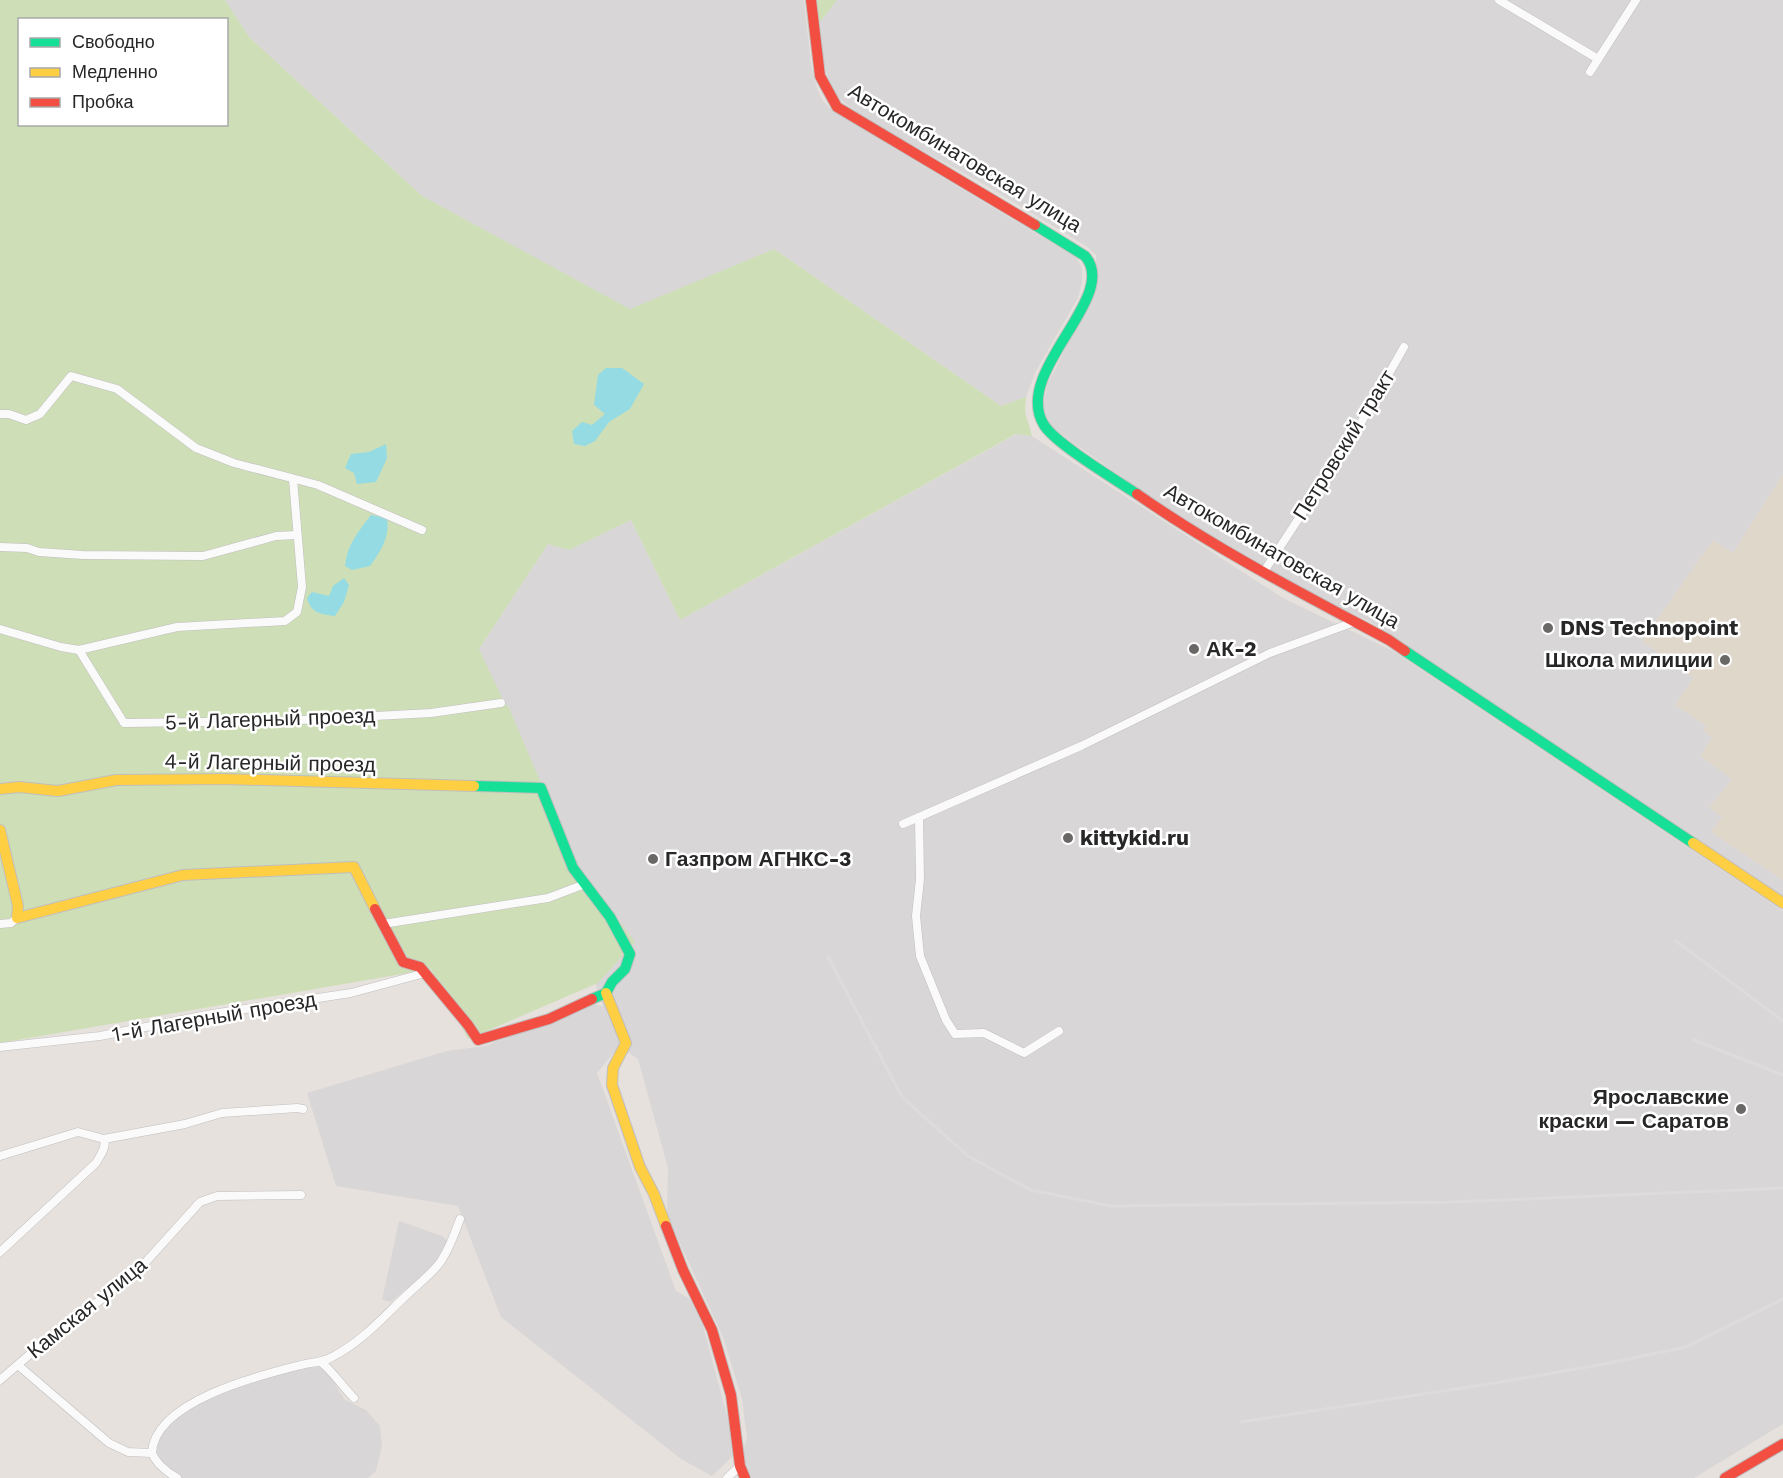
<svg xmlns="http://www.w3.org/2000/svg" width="1783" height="1478" font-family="'Work Sans',sans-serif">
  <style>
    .industrial { fill: #d9d6d8 }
    .education { fill: #e0d7cb }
    .green { fill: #cedfb7; fill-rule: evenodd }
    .water { fill: #94dbe4 }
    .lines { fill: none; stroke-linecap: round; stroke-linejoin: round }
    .street-casing { stroke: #c0bebe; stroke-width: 9 }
    .fast-casing { stroke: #c0bebe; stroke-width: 12 }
    .slow-casing { stroke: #c0bebe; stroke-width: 12 }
    .jam-casing { stroke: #c0bebe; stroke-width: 12 }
    .street { stroke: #fbfafa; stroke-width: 8 }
    .fast { stroke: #16e098; stroke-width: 10 }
    .slow { stroke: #ffcf43; stroke-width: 10 }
    .jam { stroke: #f24e42; stroke-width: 10 }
    .rail { stroke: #dddcdd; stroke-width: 3 }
    .poi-dot { fill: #6a6866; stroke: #fff; stroke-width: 2 }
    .labels { text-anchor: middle; stroke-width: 5; stroke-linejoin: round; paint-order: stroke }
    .street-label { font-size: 21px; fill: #272727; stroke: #fff }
    .poi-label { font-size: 21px; font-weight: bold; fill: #272727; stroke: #fff; text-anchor: start }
  </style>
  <rect width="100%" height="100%" fill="#e6e1dc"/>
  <g class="industrial">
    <polygon points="225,0 804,0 811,65 816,86 822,100 835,113 1077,258 1082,269 1082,283 1078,298 1036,371 1026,397 1001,406 774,249 630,310 422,196 249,37"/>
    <polygon points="837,0 1783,0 1783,897 1367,620 1287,586 1148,495 1073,443 1049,424 1043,406 1048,383 1092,296 1096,282 1096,255 1086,246 980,182 870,122 840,99 830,85 823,60 820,22"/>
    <polygon points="1017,434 1032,436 1283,598 1393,651 1783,911 1783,1424 1694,1478 749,1478 743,1451 747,1438 742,1399 723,1337 667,1215 668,1168 638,1059 619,1046 597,1073 676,1291 690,1299 702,1322 736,1449 733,1456 712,1476 681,1459 501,1317 458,1206 336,1186 307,1093 447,1051 485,1046 593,1004 603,1006 594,980 571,859 479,649 548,544 569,550 631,520 680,620"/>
    <polygon points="399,1221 442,1236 449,1242 439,1260 391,1302 382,1300"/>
    <polygon points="320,1367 327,1372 345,1400 366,1410 380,1426 382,1446 376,1471 368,1478 181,1478 170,1472 157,1458 155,1446 164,1430 176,1418 198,1402 240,1386 303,1368"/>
  </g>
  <polygon class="education" points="1783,474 1783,880 1711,832 1722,817 1709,808 1732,779 1700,756 1712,737 1703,730 1706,726 1675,705 1693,678 1642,641 1713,540 1733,553"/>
  <g class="green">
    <path d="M0,0h225l24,37 173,159 208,113 144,-60 227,157 25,-9 -1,15 7,24 -16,-2 -336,186 -49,-100 -62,30 -21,-6 -69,105 25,53 5,6 66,154 60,80 -37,41 -130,56 -37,-70 -431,74zM20,20h206v104h-206z"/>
    <polygon points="811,0 837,0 820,22 813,24"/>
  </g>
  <g class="water">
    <polygon points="606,368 622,368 644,384 630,409 609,422 595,441 585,446 574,444 572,431 582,422 592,425 605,414 594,405 598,375"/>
    <polygon points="386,444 387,458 376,482 357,484 354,473 345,468 351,454 369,452"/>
    <path d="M371,515l16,3c3,19 -6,33 -17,48l-18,4 -7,-4c2,-21 13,-34 26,-51z"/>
    <path d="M344,578l5,7 -5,17 -9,14c-15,-2 -24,-3 -28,-18l5,-6 17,4 4,-10z"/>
  </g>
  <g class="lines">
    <defs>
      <g id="street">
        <polyline points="1499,0 1598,59"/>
        <polyline points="1590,72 1636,0"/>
        <polyline points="0,414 9,414 26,420 40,414 71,376 117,389 196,448 234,463 318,485 422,530"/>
        <polyline points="0,547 27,548 39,552 83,555 203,556 276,536 297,535"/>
        <polyline points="1263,573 1358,428 1404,347"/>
        <polyline points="0,629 61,647 79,650 177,627 285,621 297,612 302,587 293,479"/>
        <polyline points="79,650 124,723 282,721 431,713 501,703"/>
        <polyline points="919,817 920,879 916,916 920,956 946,1020 955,1034 984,1033 1024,1053 1059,1031"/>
        <polyline points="903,824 1081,746 1270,653 1354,622"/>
        <polyline points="0,924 11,923 17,918"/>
        <polyline points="383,924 548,898 585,884"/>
        <polyline points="0,1047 100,1036 212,1014 351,993 425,973"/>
        <polyline points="0,1156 78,1132 104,1139 185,1124 222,1113 297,1108 303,1109"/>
        <path d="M0,1252l96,-89c4,-7 11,-16 8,-24"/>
        <path d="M321,1362c13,11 21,24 33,36"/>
        <path d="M19,1366l90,77 19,9 24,1c4,11 15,19 25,25"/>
        <polyline points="0,1380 43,1343 135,1274 200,1202 217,1196 301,1195"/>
        <path d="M152,1453c2,-52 109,-78 149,-88 11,-3 21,-2 31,-8 30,-15 53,-42 77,-64 10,-10 24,-20 32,-32 9,-13 14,-28 19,-42"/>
        <polyline points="727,1478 740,1466"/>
      </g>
      <g id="fast">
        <path d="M1035,225l50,31c36,41 -74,116 -41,169 12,19 72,55 93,69"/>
        <polyline points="1405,651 1693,843"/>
        <polyline points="474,786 541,788 573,868 610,917 630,954 625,969 612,982 606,993 592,999"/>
      </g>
      <g id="slow">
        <polyline points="0,789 19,787 58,791 116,780 224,779 474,786"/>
        <polyline points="0,830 18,906 17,918 183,875 354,867 375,909"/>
        <polyline points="1693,843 1783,903"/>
        <polyline points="606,993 626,1043 613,1068 612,1085 640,1167 654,1194 666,1226"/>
      </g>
      <g id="jam">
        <polyline points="811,0 820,76 837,107 1035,225"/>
        <path d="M1137,494c80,56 166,100 252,146l16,11"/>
        <polyline points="375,909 403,962 420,967 468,1025 478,1040 549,1019 592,999"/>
        <polyline points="666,1226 683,1270 712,1330 731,1395 740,1466 745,1478"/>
        <polyline points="1725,1478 1783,1444"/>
      </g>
    </defs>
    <use href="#street" class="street-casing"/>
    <use href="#fast" class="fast-casing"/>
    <use href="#slow" class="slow-casing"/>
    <use href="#jam" class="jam-casing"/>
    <use href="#street" class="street"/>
    <use href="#fast" class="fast"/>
    <use href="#slow" class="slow"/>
    <use href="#jam" class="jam"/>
    <g class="rail">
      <polyline points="1676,941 1783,1021"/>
      <polyline points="828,957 902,1097 968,1156 1031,1190 1111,1206 1453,1202 1783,1188"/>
      <polyline points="1694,1040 1783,1075"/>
      <polyline points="1241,1422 1495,1383 1609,1363 1686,1347 1783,1299"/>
    </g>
  </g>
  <g class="poi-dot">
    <circle cx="1548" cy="628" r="6"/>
    <circle cx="1194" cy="649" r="6"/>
    <circle cx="1725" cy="660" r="6"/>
    <circle cx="1068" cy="838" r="6"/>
    <circle cx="653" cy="859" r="6"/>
    <circle cx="1741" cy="1109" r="6"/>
  </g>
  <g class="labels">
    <g class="street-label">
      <text transform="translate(965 158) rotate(31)" y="7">Автокомбинатовская улица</text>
      <text transform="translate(1344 445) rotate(-58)" y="7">Петровский тракт</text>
      <text transform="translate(1282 556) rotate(30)" y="7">Автокомбинатовская улица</text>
      <text transform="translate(270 719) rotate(-2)" y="7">5-й Лагерный проезд</text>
      <text transform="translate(270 763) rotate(1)" y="7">4-й Лагерный проезд</text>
      <text transform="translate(214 1017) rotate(-10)" y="7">1-й Лагерный проезд</text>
      <text transform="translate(87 1308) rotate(-39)" y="7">Камская улица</text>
    </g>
    <g class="poi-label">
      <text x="1560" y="635">DNS Technopoint</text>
      <text x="1206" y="656">АК-2</text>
      <text x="1713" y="667" text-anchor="end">Школа милиции</text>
      <text x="1080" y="845">kittykid.ru</text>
      <text x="665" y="866">Газпром АГНКС-3</text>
      <text x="1729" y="1104" text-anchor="end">Ярославские<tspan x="1729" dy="24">краски — Саратов</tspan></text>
    </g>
  </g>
  <rect x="18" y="18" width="210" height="108" fill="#ffffff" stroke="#a9a9a9" stroke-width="1.5"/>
  <rect x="30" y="38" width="30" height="9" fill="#16e098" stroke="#a9a9a9" stroke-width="1.5"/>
  <text x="72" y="48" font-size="18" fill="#272727">Свободно</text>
  <rect x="30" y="68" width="30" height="9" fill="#ffcf43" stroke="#a9a9a9" stroke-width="1.5"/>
  <text x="72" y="78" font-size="18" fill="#272727">Медленно</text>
  <rect x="30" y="98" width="30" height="9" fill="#f24e42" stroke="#a9a9a9" stroke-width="1.5"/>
  <text x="72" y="108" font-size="18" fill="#272727">Пробка</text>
</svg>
